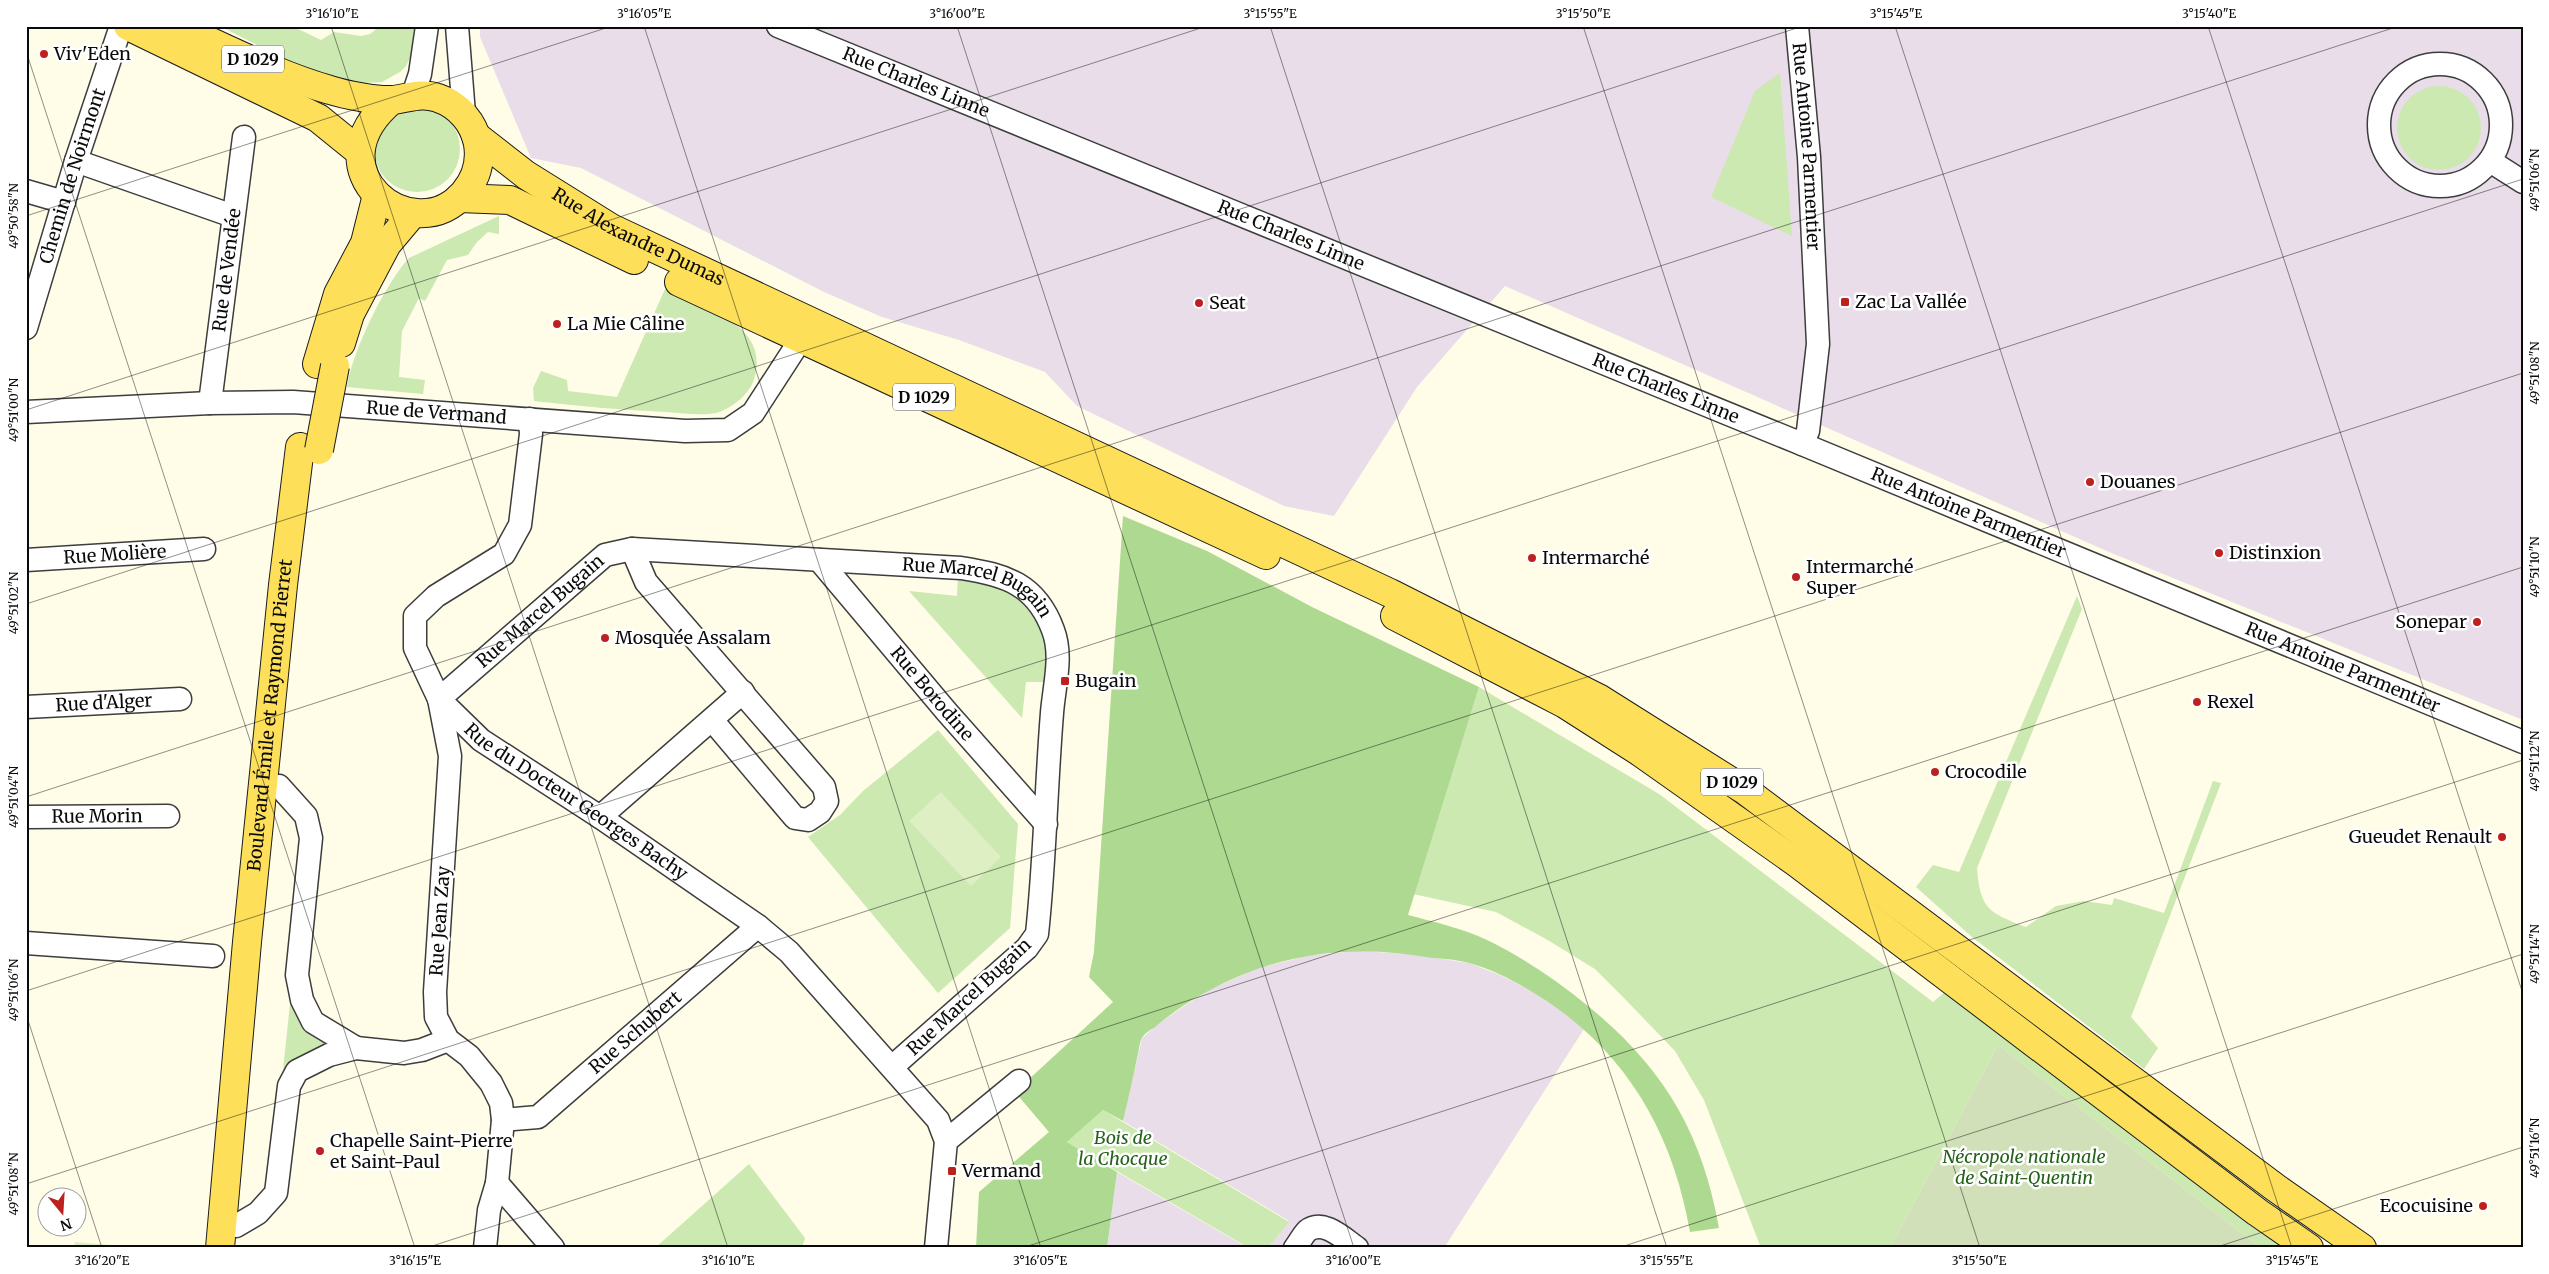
<svg xmlns="http://www.w3.org/2000/svg" width="2549" height="1274" font-family="Merriweather,serif">
  <style>
    .industrial { fill: #e9ddea }
    .green { fill: #cbe9b1 }
    .forest { fill: #adda90 }
    .cemetery { fill: #d1e0b9 }
    .pitch { fill: #def0c3 }
    .lines { fill: none; stroke-linecap: round; stroke-linejoin: round }
    .street-casing { stroke: #3d3d3d; stroke-width: 25 }
    .primary-casing { stroke: #1b1b1b; stroke-width: 30 }
    .street { stroke: #fff; stroke-width: 22 }
    .primary { stroke: #fddf59; stroke-width: 28 }
    .primary-bridge-casing { stroke: #1b1b1b; stroke-width: 30; stroke-linecap: butt }
    .primary-bridge { stroke: #fddf59; stroke-width: 28 }
    .ticks { fill: none; stroke: #0a0a0a; stroke-width: 1; stroke-opacity: 0.45 }
    .poi-dot { fill: #bd211f; stroke: #fff; stroke-width: 2 }
    .labels { text-anchor: middle; stroke-width: 5; stroke-linejoin: round; paint-order: stroke }
    .shield { fill: #fff; stroke: #545454; stroke-width: 1 }
    .shield-label { font-size: 16px; font-weight: bold; fill: #0a0a0a }
    .poi-label { font-size: 18px; fill: #0a0a0a; stroke: #fff; text-anchor: start }
    .street-label { font-size: 18px; fill: #0a0a0a; stroke: #fff }
    .park-label { font-size: 18px; font-style: italic; fill: #24621a; stroke: #fff }
    .neatline { fill: none; stroke: #0a0a0a; stroke-width: 2 }
    .ticks-label { font-size: 12px; text-anchor: middle; fill: #0a0a0a }
  </style>
  <rect width="100%" height="100%" fill="#fffce7"/>
  <g class="industrial">
    <polygon points="480,26 2523,26 2523,720 2109,552 1505,286 1417,387 1334,516 1284,506 1077,406 1045,372 959,340 882,317 824,292 581,168 531,158 480,37"/>
    <polygon points="1358,951 1410,954 1469,963 1500,975 1530,990 1558,1008 1584,1029 1444,1248 1268,1248 1289,1221 1123,1121 1142,1038 1162,1021 1207,991 1255,969 1306,956"/>
    <polygon points="1117,1172 1248,1248 1107,1248"/>
  </g>
  <g class="green">
    <polygon points="220,26 292,26 321,40 334,32 361,36 370,34 380,26 414,26 412,54 406,66 400,72 382,82 346,84 315,75"/>
    <polygon points="1780,73 1792,236 1711,197 1755,91"/>
    <circle cx="2439" cy="128" r="42"/>
    <circle cx="417" cy="149" r="43"/>
    <path d="M499,216v18l-11,-2 -11,10 -9,13 -21,5 -22,41 -6,-3 -17,33 -3,46 26,3 -2,14 -76,-7c5,-35 38,-103 62,-129z"/>
    <path d="M665,289c38,18 109,36 88,93 -6,14 -22,27 -37,31 -15,3 -34,0 -49,-1 -45,-2 -89,-6 -133,-11l-1,-13 8,-17 26,9 1,11 49,6z"/>
    <path d="M958,575c22,6 47,12 65,26 20,16 25,57 23,81h-20l-4,36 -113,-127 48,5z"/>
    <path d="M2077,596l5,13 -105,259c3,41 12,45 49,59l30,-21 28,-5 28,4 2,-7 50,15 49,-132 8,2 -90,234 27,31 -14,21 -172,-132 -56,-50 17,-22 26,7z"/>
    <polygon points="1479,687 1659,794 1933,1002 1945,992 2287,1248 2261,1248 1998,1045 1890,1248 1761,1248 1704,1100 1675,1051 1624,998 1595,969 1546,939 1496,912 1413,894"/>
    <polygon points="938,730 1018,824 1010,928 938,993 808,837 840,815 863,791"/>
    <polygon points="292,985 305,1023 330,1046 281,1089"/>
    <polygon points="1103,1110 1289,1222 1268,1248 1249,1248 1067,1142"/>
    <polygon points="749,1164 805,1238 802,1248 655,1248"/>
  </g>
  <path class="forest" d="M1123,516l84,35 105,56 167,80 -71,228c26,7 54,13 79,25 37,18 69,40 101,66 75,61 114,126 131,222l-29,4c-17,-99 -63,-179 -148,-234 -22,-14 -47,-28 -73,-35 -14,-4 -29,-4 -43,-6 -61,-11 -125,-6 -182,17 -33,14 -64,31 -90,54 -4,2 -10,6 -12,10 -3,5 -3,14 -5,20 -4,21 -9,42 -14,63l-20,-11 -36,32 50,30 -10,76h-131l3,-56 70,-60 -34,-40 98,-90 -24,-25 5,-25z"/>
  <polygon class="cemetery" points="1998,1045 2261,1248 1890,1248"/>
  <g class="pitch">
    <polygon points="941,792 1001,857 971,886 909,821"/>
    <polygon points="75,1242 134,1247 134,1248 74,1248"/>
  </g>
  <g class="lines">
    <defs>
      <g id="street">
        <polyline points="457,26 464,114"/>
        <path id="s1" d="M778,26l1024,418 721,298"/>
        <path id="s2" d="M1797,26l12,131 9,187 -10,87 -6,13"/>
        <circle cx="2440" cy="125" r="61"/>
        <polyline points="413,95 420,74 427,26"/>
        <polyline points="76,161 233,216"/>
        <polyline points="2490,161 2523,182"/>
        <polyline points="26,191 64,202"/>
        <path id="s3" d="M26,328l50,-167 45,-135"/>
        <path id="s4" d="M210,403l34,-266"/>
        <path id="s5" d="M26,412l184,-9 83,-1 392,29 43,-1 25,-17 48,-74"/>
        <path id="s6" d="M530,419l1,15 -11,91 -16,29 -68,42 -21,20v32l24,51 42,41 119,77 158,109 31,26 149,168 8,21 -10,107"/>
        <polyline points="632,549 646,582 824,787 827,801 820,812 808,820 795,818 712,720"/>
        <path id="s7" d="M26,560l178,-11"/>
        <path id="s8" d="M819,560l127,151 100,113"/>
        <path id="s9" d="M439,699l166,-144 27,-6 329,19c45,7 75,16 92,62 10,26 1,56 -1,83 -6,74 -7,147 -15,221l-10,14 -135,119"/>
        <polyline points="439,699 450,756 435,992 436,1017 448,1040 469,1056 491,1083 501,1103 503,1120 497,1183 489,1210 485,1248"/>
        <path id="s10" d="M26,707l154,-8"/>
        <polyline points="279,786 306,816 311,838 297,975 302,1000 313,1022 356,1048"/>
        <path id="s11" d="M26,817l142,-1"/>
        <polyline points="600,817 743,692"/>
        <polyline points="26,943 213,956"/>
        <path id="s12" d="M503,1120l35,-3 220,-191"/>
        <polyline points="946,1141 1019,1081"/>
        <polyline points="497,1183 553,1248"/>
        <polyline points="236,1226 258,1213 276,1193 289,1086 297,1071 329,1055 356,1048 404,1053 422,1050 448,1040"/>
        <path d="M1295,1248c4,-5 8,-13 12,-17 16,-13 37,8 50,17"/>
      </g>
      <g id="primary">
        <polyline points="128,26 318,118 360,152"/>
        <path d="M176,26c50,22 101,49 154,64 16,5 47,11 63,10 16,-2 29,-8 45,-2 21,7 36,25 40,46 3,18 -2,35 -14,49 -51,59 -156,-23 -72,-93"/>
        <path id="s13" d="M476,136l50,39 85,53 779,365 210,106 146,92 530,397 86,60"/>
        <polyline points="459,198 510,200 634,260"/>
        <polyline points="679,282 1266,555"/>
        <polyline points="341,343 350,314 387,244 413,213"/>
        <polyline points="317,364 338,294 365,243 377,195"/>
        <polyline points="1395,616 1565,704 1640,752 1797,863 2257,1212 2309,1248"/>
        <path id="s14" d="M220,1248l27,-306 36,-357 17,-138"/>
      </g>
    </defs>
    <use href="#street" class="street-casing"/>
    <use href="#primary" class="primary-casing"/>
    <use href="#street" class="street"/>
    <use href="#primary" class="primary"/>
    <defs>
      <polyline id="primary-bridge" points="319,450 335,366"/>
    </defs>
    <use href="#primary-bridge" class="primary-bridge-casing"/>
    <use href="#primary-bridge" class="primary-bridge"/>
  </g>
  <path class="ticks" d="M331,26l397,1222M644,26l397,1222M957,26l397,1222M1270,26l397,1222M1583,26l397,1222M1895,26l397,1222M2208,26l315,968M2521,26l2,5M26,51l389,1197M26,216l586,-190M26,410l1181,-384M26,604l1777,-578M26,797l2373,-771M26,991l2497,-812M26,1014l76,234M26,1184l2497,-811M426,1248l2097,-681M1022,1248l1501,-488M1618,1248l905,-294M2214,1248l309,-101"/>
  <g class="poi-dot">
    <circle cx="44" cy="54" r="5"/>
    <rect x="1840" y="297" width="10" height="10" rx="2.5"/>
    <circle cx="1199" cy="303" r="5"/>
    <circle cx="557" cy="324" r="5"/>
    <circle cx="2090" cy="482" r="5"/>
    <circle cx="2219" cy="553" r="5"/>
    <circle cx="1532" cy="558" r="5"/>
    <circle cx="1796" cy="577" r="5"/>
    <circle cx="2477" cy="622" r="5"/>
    <circle cx="605" cy="638" r="5"/>
    <rect x="1060" y="676" width="10" height="10" rx="2.5"/>
    <circle cx="2197" cy="702" r="5"/>
    <circle cx="1935" cy="772" r="5"/>
    <circle cx="2502" cy="837" r="5"/>
    <circle cx="320" cy="1151" r="5"/>
    <rect x="947" y="1166" width="10" height="10" rx="2.5"/>
    <circle cx="2483" cy="1206" r="5"/>
  </g>
  <g class="labels">
    <g class="shield">
      <rect x="222" y="45.5" width="62" height="27" rx="4"/>
      <rect x="893" y="383.5" width="62" height="27" rx="4"/>
      <rect x="1701" y="768.5" width="62" height="27" rx="4"/>
    </g>
    <g class="shield-label">
      <text x="253" y="65">D 1029</text>
      <text x="924" y="403">D 1029</text>
      <text x="1732" y="788">D 1029</text>
    </g>
    <g class="poi-label">
      <text x="54" y="60">Viv'Eden</text>
      <text x="1855" y="308">Zac La Vallée</text>
      <text x="1209" y="309">Seat</text>
      <text x="567" y="330">La Mie Câline</text>
      <text x="2100" y="488">Douanes</text>
      <text x="2229" y="559">Distinxion</text>
      <text x="1542" y="564">Intermarché</text>
      <text x="1806" y="573">Intermarché<tspan x="1806" dy="21">Super</tspan></text>
      <text x="2467" y="628" text-anchor="end">Sonepar</text>
      <text x="615" y="644">Mosquée Assalam</text>
      <text x="1075" y="687">Bugain</text>
      <text x="2207" y="708">Rexel</text>
      <text x="1945" y="778">Crocodile</text>
      <text x="2492" y="843" text-anchor="end">Gueudet Renault</text>
      <text x="330" y="1147">Chapelle Saint-Pierre<tspan x="330" dy="21">et Saint-Paul</tspan></text>
      <text x="962" y="1177">Vermand</text>
      <text x="2473" y="1212" text-anchor="end">Ecocuisine</text>
    </g>
    <g class="street-label">
      <text dy="6" stroke="none"><textPath href="#s1" startOffset="149">Rue Charles Linne</textPath></text>
      <text dy="6" stroke="none"><textPath href="#s2" startOffset="121">Rue Antoine Parmentier</textPath></text>
      <text dy="6" stroke="none"><textPath href="#s3" startOffset="159">Chemin de Noirmont</textPath></text>
      <text dy="6" stroke="none"><textPath href="#s1" startOffset="554">Rue Charles Linne</textPath></text>
      <text dy="6" stroke="none"><textPath href="#s13" startOffset="192">Rue Alexandre Dumas</textPath></text>
      <text dy="6" stroke="none"><textPath href="#s4" startOffset="134">Rue de Vendée</textPath></text>
      <text dy="6" stroke="none"><textPath href="#s1" startOffset="959">Rue Charles Linne</textPath></text>
      <text dy="6" stroke="none"><textPath href="#s5" startOffset="411">Rue de Vermand</textPath></text>
      <text dy="6" stroke="none"><textPath href="#s1" startOffset="1286">Rue Antoine Parmentier</textPath></text>
      <text dy="6" stroke="none"><textPath href="#s7" startOffset="89">Rue Molière</textPath></text>
      <text dy="6" stroke="none"><textPath href="#s9" startOffset="599">Rue Marcel Bugain</textPath></text>
      <text dy="6" stroke="none"><textPath href="#s9" startOffset="134">Rue Marcel Bugain</textPath></text>
      <text dy="6" stroke="none"><textPath href="#s1" startOffset="1691">Rue Antoine Parmentier</textPath></text>
      <text dy="6" stroke="none"><textPath href="#s8" startOffset="175">Rue Borodine</textPath></text>
      <text dy="6" stroke="none"><textPath href="#s10" startOffset="78">Rue d'Alger</textPath></text>
      <text dy="6" stroke="none"><textPath href="#s14" startOffset="535">Boulevard Émile et Raymond Pierret</textPath></text>
      <text dy="6" stroke="none"><textPath href="#s6" startOffset="509">Rue du Docteur Georges Bachy</textPath></text>
      <text dy="6" stroke="none"><textPath href="#s11" startOffset="71">Rue Morin</textPath></text>
      <text transform="translate(440 921) rotate(-86)" y="6">Rue Jean Zay</text>
      <text transform="translate(969 997) rotate(-43)" y="6">Rue Marcel Bugain</text>
      <text dy="6" stroke="none"><textPath href="#s12" startOffset="164">Rue Schubert</textPath></text>
    </g>
    <g class="park-label">
      <text x="1123" y="1144">Bois de<tspan x="1123" dy="21">la Chocque</tspan></text>
      <text x="2024" y="1163">Nécropole nationale<tspan x="2024" dy="21">de Saint-Quentin</tspan></text>
    </g>
  </g>
  <rect width="2549" height="1274" fill="none" stroke="#ffffff" stroke-width="55"/>
  <g transform="translate(62 1212) rotate(162)"><circle r="24" fill="#ffffff" stroke="#9d9d9d"/>
  <path d="M0-4L9 19L0 12L-9 19Z" fill="#bd211f"/>
  <text y="-8" font-size="14" font-weight="bold" text-anchor="middle" fill="#0a0a0a">N</text>
  </g>
  <rect x="28" y="28" width="2494" height="1218" class="neatline"/>
  <g class="ticks-label">
    <text x="332" y="18">3°16'10"E</text>
    <text x="644" y="18">3°16'05"E</text>
    <text x="957" y="18">3°16'00"E</text>
    <text x="1270" y="18">3°15'55"E</text>
    <text x="1583" y="18">3°15'50"E</text>
    <text x="1896" y="18">3°15'45"E</text>
    <text x="2209" y="18">3°15'40"E</text>
    <text transform="translate(2535 180) rotate(-90)" y="4">49°51'06"N</text>
    <text transform="translate(14 216) rotate(-90)" y="4">49°50'58"N</text>
    <text transform="translate(2535 373) rotate(-90)" y="4">49°51'08"N</text>
    <text transform="translate(14 410) rotate(-90)" y="4">49°51'00"N</text>
    <text transform="translate(2535 567) rotate(-90)" y="4">49°51'10"N</text>
    <text transform="translate(14 603) rotate(-90)" y="4">49°51'02"N</text>
    <text transform="translate(2535 761) rotate(-90)" y="4">49°51'12"N</text>
    <text transform="translate(14 797) rotate(-90)" y="4">49°51'04"N</text>
    <text transform="translate(2535 954) rotate(-90)" y="4">49°51'14"N</text>
    <text transform="translate(14 990) rotate(-90)" y="4">49°51'06"N</text>
    <text transform="translate(2535 1148) rotate(-90)" y="4">49°51'16"N</text>
    <text transform="translate(14 1184) rotate(-90)" y="4">49°51'08"N</text>
    <text x="102" y="1265">3°16'20"E</text>
    <text x="415" y="1265">3°16'15"E</text>
    <text x="728" y="1265">3°16'10"E</text>
    <text x="1040" y="1265">3°16'05"E</text>
    <text x="1353" y="1265">3°16'00"E</text>
    <text x="1666" y="1265">3°15'55"E</text>
    <text x="1979" y="1265">3°15'50"E</text>
    <text x="2292" y="1265">3°15'45"E</text>
  </g>
</svg>
